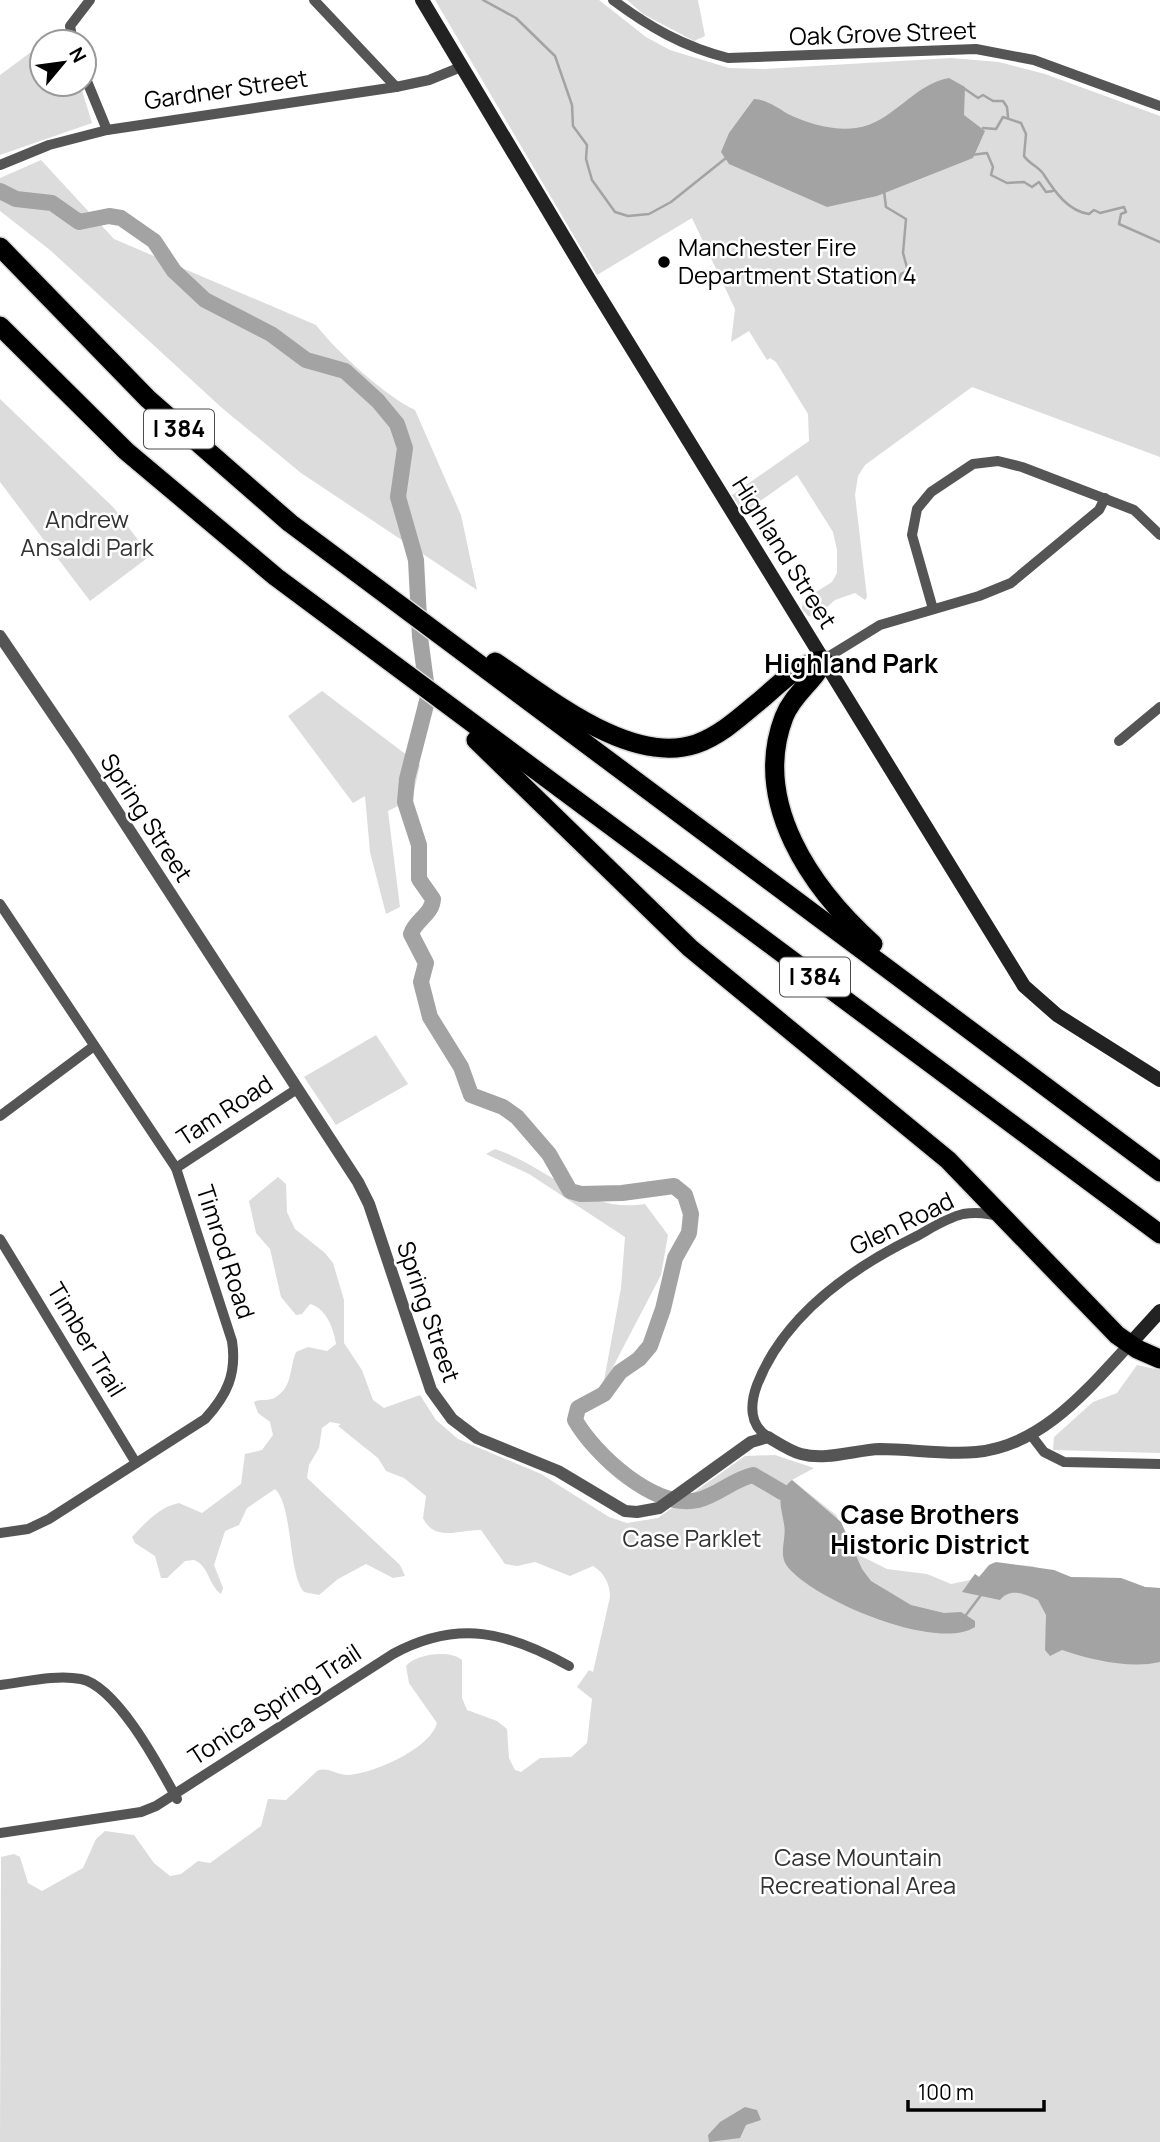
<svg xmlns="http://www.w3.org/2000/svg" width="1160" height="2142" font-family="Manrope,sans-serif">
  <style>
    .green { fill: #dcdcdc }
    .water { fill: #a3a3a3 }
    .lines { fill: none; stroke-linecap: round; stroke-linejoin: round }
    .stream { stroke: #a3a3a3; stroke-width: 2.5 }
    .river { stroke: #a3a3a3; stroke-width: 16 }
    .motorway-casing { stroke: #dbdbdb; stroke-width: 22 }
    .minor { stroke: #555; stroke-width: 10 }
    .tertiary { stroke: #555; stroke-width: 12 }
    .secondary { stroke: #222; stroke-width: 14 }
    .motorway { stroke: #000; stroke-width: 19 }
    .poi-dot { fill: #000; stroke: #fff; stroke-width: 2.5 }
    .labels { text-anchor: middle; stroke-width: 5; stroke-linejoin: round; paint-order: stroke }
    .shield { fill: #fff; stroke: #4c4c4c; stroke-width: 2 }
    .shield-label { font-size: 23px; font-weight: bold; fill: #000 }
    .street-label { font-size: 24px; fill: #000; stroke: #fff }
    .poi-label { font-size: 24px; fill: #000; stroke: #fff; text-anchor: start }
    .park-label { font-size: 24px; fill: #333; stroke: #fff }
    .neighbourhood-label { font-size: 26px; font-weight: bold; fill: #000; stroke: #fff }
  </style>
  <rect width="100%" height="100%" fill="#fff"/>
  <g class="green">
    <polygon points="435,0 599,0 646,37 670,50 729,68 764,69 951,58 999,62 1045,74 1160,116 1160,457 972,387 865,465 858,476 855,495 867,597 865,600 855,593 835,600 816,617 808,616 802,609 803,600 832,582 837,573 837,550 833,532 797,475 743,513 732,495 809,441 808,414 776,362 770,358 767,360 749,331 731,342 735,309 692,218 597,275"/>
    <polygon points="627,0 698,0 705,36 694,41 643,14"/>
    <polygon points="42,44 42,84 80,84 92,123 0,155 0,75"/>
    <path d="M41,160l73,79 202,86c21,27 69,71 99,85l46,105 16,75 -176,-117 -79,-65 -172,-158 -50,-39v-33z"/>
    <polygon points="0,399 114,508 150,556 90,601 0,482"/>
    <polygon points="322,691 420,765 412,799 388,811 400,907 386,914 370,852 365,796 353,803 288,716"/>
    <polygon points="376,1035 408,1084 336,1125 304,1077"/>
    <path d="M495,1149c52,17 91,65 150,55l23,31 -7,40 -58,111 18,-98 4,-51 -96,-63 -43,-20z"/>
    <path d="M278,1177l8,7 1,28 8,17 30,24 8,10 11,37v43l18,27 11,30 11,8 36,-13 16,25 22,19 83,35 68,43 18,6 31,-5 87,-62 30,-1 39,13 -22,12 44,35 19,38 32,16 40,5 24,10 19,-4 5,-6 4,3 14,-14 39,3 39,11 50,1 24,9 15,1v554h-1160l1,-285 13,-3 6,3 8,26 14,8 41,-23 13,-29 9,-8 29,4 20,28 16,13 11,-2 17,-13 12,2 51,-37 7,-27 18,1 31,-29c11,-5 20,5 32,4 25,-2 81,-26 88,-52l-28,-40 -3,-17c9,-12 44,-17 56,-6v38l5,12 30,11 10,8 2,29 6,12 6,2 19,-14 31,-1 16,-14 5,-44 -15,-12 12,-17 4,2 17,-75c0,-14 -6,-24 -17,-31l-23,10 -35,-14 -18,4 -12,-2 -24,-34c-20,-1 -46,13 -58,-12l3,-22 -22,-18 -18,-7 -8,-13 -40,-32 3,-2 -11,-2 -8,6 -3,20 -10,17 -2,13 93,87 5,11 -12,2 -27,-14 -28,15 -19,16 -15,-3c-16,-18 -11,-87 -29,-103l-28,19 -8,17 -14,6 -11,34 9,23 -2,6c-13,-10 -12,-28 -27,-34l-9,1 -18,17h-6l-6,-22 -20,-13 -3,-6c13,-14 27,-30 47,-34l23,10 39,-29 4,-30 17,-4 11,-15 -3,-13 -12,-9 -4,-11c7,-4 15,0 22,-5 17,-11 13,-28 20,-45l12,-5 19,4 9,-7c-2,-15 -10,-36 -26,-40l-8,10 -6,1 -15,-18 -11,-48 -14,-16 -7,-32z"/>
    <polygon points="1137,1365 1160,1370 1160,1453 1053,1450 1054,1437 1093,1402 1117,1393"/>
  </g>
  <g class="water">
    <path d="M949,78l16,9 -1,28 21,16 -12,27 -96,38 -50,11 -98,-43 -8,-12 8,-19 25,-34c11,0 24,9 34,15 20,10 46,17 68,14 37,-5 57,-44 93,-50z"/>
    <path d="M792,1480l49,42 21,47 9,12 40,24 33,8 17,-1 14,9v6c-38,25 -162,-27 -188,-61 -9,-12 0,-28 -3,-42 -3,-18 -9,-30 8,-44z"/>
    <path d="M996,1562l58,8 17,7 50,1 24,9 15,1v74c-29,7 -69,-2 -98,-12l-12,6 -5,-6 1,-35 -8,-15c-13,-6 -28,-13 -38,0l-38,-8 13,-18 4,3 10,-12z"/>
    <polygon points="745,2107 757,2110 761,2120 746,2125 740,2138 709,2142 708,2135 720,2122"/>
  </g>
  <g class="lines">
    <g class="stream">
      <polyline points="483,0 516,18 555,56 572,105 573,126 587,145 586,159 592,180 615,212 628,216 649,214 671,202 726,158"/>
      <polyline points="965,89 978,98 983,95 993,101 1003,101 1007,107 1008,117"/>
      <path d="M983,128l13,1 7,-12 18,6 5,11 -2,22c5,8 16,11 20,19 11,17 24,36 45,39l5,-4 6,3 24,-6 2,5 -5,2 -2,10 41,18"/>
      <polyline points="971,155 987,153 993,167 991,175 1007,183 1024,182 1032,187 1039,182 1046,192 1053,191"/>
      <polyline points="884,191 886,207 906,219 903,253 908,271 901,274 897,285"/>
      <polyline points="966,1615 981,1595"/>
    </g>
    <path class="river" d="M0,191l16,8 36,4 27,19 30,-6 12,2 33,23 20,30 31,29 66,34 35,26 39,11 33,30 19,23 8,24 -7,49 18,63 4,77 8,60 -21,82 -2,23 14,43v34l14,20c-1,16 -17,20 -22,35l15,29 -5,19 9,35 31,50 10,28 32,12 14,10 32,37 21,37 11,3 41,-1 52,-7 11,9 6,19 -2,19 -14,25 -12,51 -13,37 -11,13 -19,13 -16,22 -26,14 -3,12c20,35 80,90 123,80 20,-5 36,-21 55,-25l29,17"/>
    <defs>
      <g id="motorway">
        <polyline points="0,247 148,399 290,523 1160,1172"/>
        <polyline points="0,326 126,451 276,577 1160,1234"/>
        <path d="M495,662c53,35 135,104 201,82 23,-8 42,-25 61,-41 19,-15 41,-41 66,-43 -6,20 -30,33 -39,57 -33,86 28,172 89,227"/>
        <polyline points="476,740 690,948 948,1160 1117,1335 1137,1349 1160,1359"/>
      </g>
    </defs>
    <use href="#motorway" class="motorway-casing"/>
    <g class="minor">
      <polyline points="314,0 396,87"/>
      <path d="M613,0c36,27 71,47 115,58l248,-9 58,11 126,46"/>
      <polyline points="73,42 70,26 90,0"/>
      <polyline points="84,74 107,130"/>
      <polyline points="0,165 49,145 107,130 396,87 429,80 461,67"/>
      <polyline points="933,609 912,535 917,509 931,492 973,464 998,461 1022,467 1134,510 1160,535"/>
      <polyline points="823,660 880,625 979,596 1011,583 1099,510 1105,498"/>
      <polyline points="1119,741 1160,707"/>
      <path d="M0,904l176,264 56,173c5,33 -5,54 -27,78l-156,100 -21,10 -28,4"/>
      <polyline points="0,1116 94,1046"/>
      <polyline points="176,1168 297,1089"/>
      <polyline points="0,1239 136,1463"/>
      <polyline points="1031,1435 1044,1452 1064,1462 1160,1464"/>
      <path d="M768,1437c-19,-12 -18,-33 -11,-52 27,-70 93,-116 158,-148 15,-8 31,-19 48,-23 13,-2 25,-1 38,3"/>
      <path d="M0,1685c25,-3 56,-11 81,-6 36,7 79,89 96,120"/>
      <path d="M0,1833l141,-21 15,-6 237,-152c65,-35 115,-22 176,12"/>
    </g>
    <path class="tertiary" d="M0,636l78,115 280,431 11,22 62,186 21,29 25,19 81,33 67,40 12,1 22,-4 92,-66 17,-5c10,6 22,14 33,17 25,7 54,-4 79,-5 32,0 64,6 96,3 66,-6 111,-62 153,-107"/>
    <g class="secondary">
      <polyline points="422,0 589,279 1024,986 1057,1015 1160,1080"/>
      <polyline points="1129,1345 1160,1311"/>
    </g>
    <use href="#motorway" class="motorway"/>
  </g>
  <circle class="poi-dot" cx="664" cy="262" r="7"/>
  <g class="labels">
    <g class="shield">
      <rect x="144" y="409.5" width="70" height="39" rx="5"/>
      <rect x="780" y="957.5" width="70" height="39" rx="5"/>
    </g>
    <g class="shield-label">
      <text x="179" y="437">I 384</text>
      <text x="815" y="985">I 384</text>
    </g>
    <g class="street-label">
      <text transform="translate(883 34) rotate(-2)" y="8">Oak Grove Street</text>
      <text transform="translate(226 90) rotate(-8)" y="8">Gardner Street</text>
      <text transform="translate(784 553) rotate(58)" y="8">Highland Street</text>
      <text transform="translate(146 818) rotate(57)" y="8">Spring Street</text>
      <text transform="translate(225 1111) rotate(-33)" y="8">Tam Road</text>
      <text transform="translate(902 1224) rotate(-26)" y="8">Glen Road</text>
      <text transform="translate(225 1252) rotate(72)" y="8">Timrod Road</text>
      <text transform="translate(428 1312) rotate(71)" y="8">Spring Street</text>
      <text transform="translate(86 1340) rotate(59)" y="8">Timber Trail</text>
      <text transform="translate(275 1705) rotate(-33)" y="8">Tonica Spring Trail</text>
    </g>
    <g class="poi-label">
      <text x="678" y="256">Manchester Fire<tspan x="678" dy="28">Department Station 4</tspan></text>
    </g>
    <g class="park-label">
      <text x="87" y="528">Andrew<tspan x="87" dy="28">Ansaldi Park</tspan></text>
      <text x="692" y="1547">Case Parklet</text>
      <text x="858" y="1866">Case Mountain<tspan x="858" dy="28">Recreational Area</tspan></text>
    </g>
    <g class="neighbourhood-label">
      <text x="851" y="673">Highland Park</text>
      <text x="930" y="1524">Case Brothers<tspan x="930" dy="30">Historic District</tspan></text>
    </g>
  </g>
  <g transform="translate(63 63) rotate(61)"><circle r="33" fill="#ffffff" stroke="#999999" stroke-width="2"/>
  <path d="M0-5L12 26L0 18L-12 26Z" fill="#000000"/>
  <text y="-10" font-size="19" font-weight="bold" text-anchor="middle" fill="#000000">N</text>
  </g>
  <path d="M908 2100v10h136v-10" fill="none" stroke="#000000" stroke-width="3.5"/>
  <text x="918" y="2100" font-size="21" fill="#000000" stroke="#ffffff" stroke-width="5" paint-order="stroke">100 m</text>
</svg>
